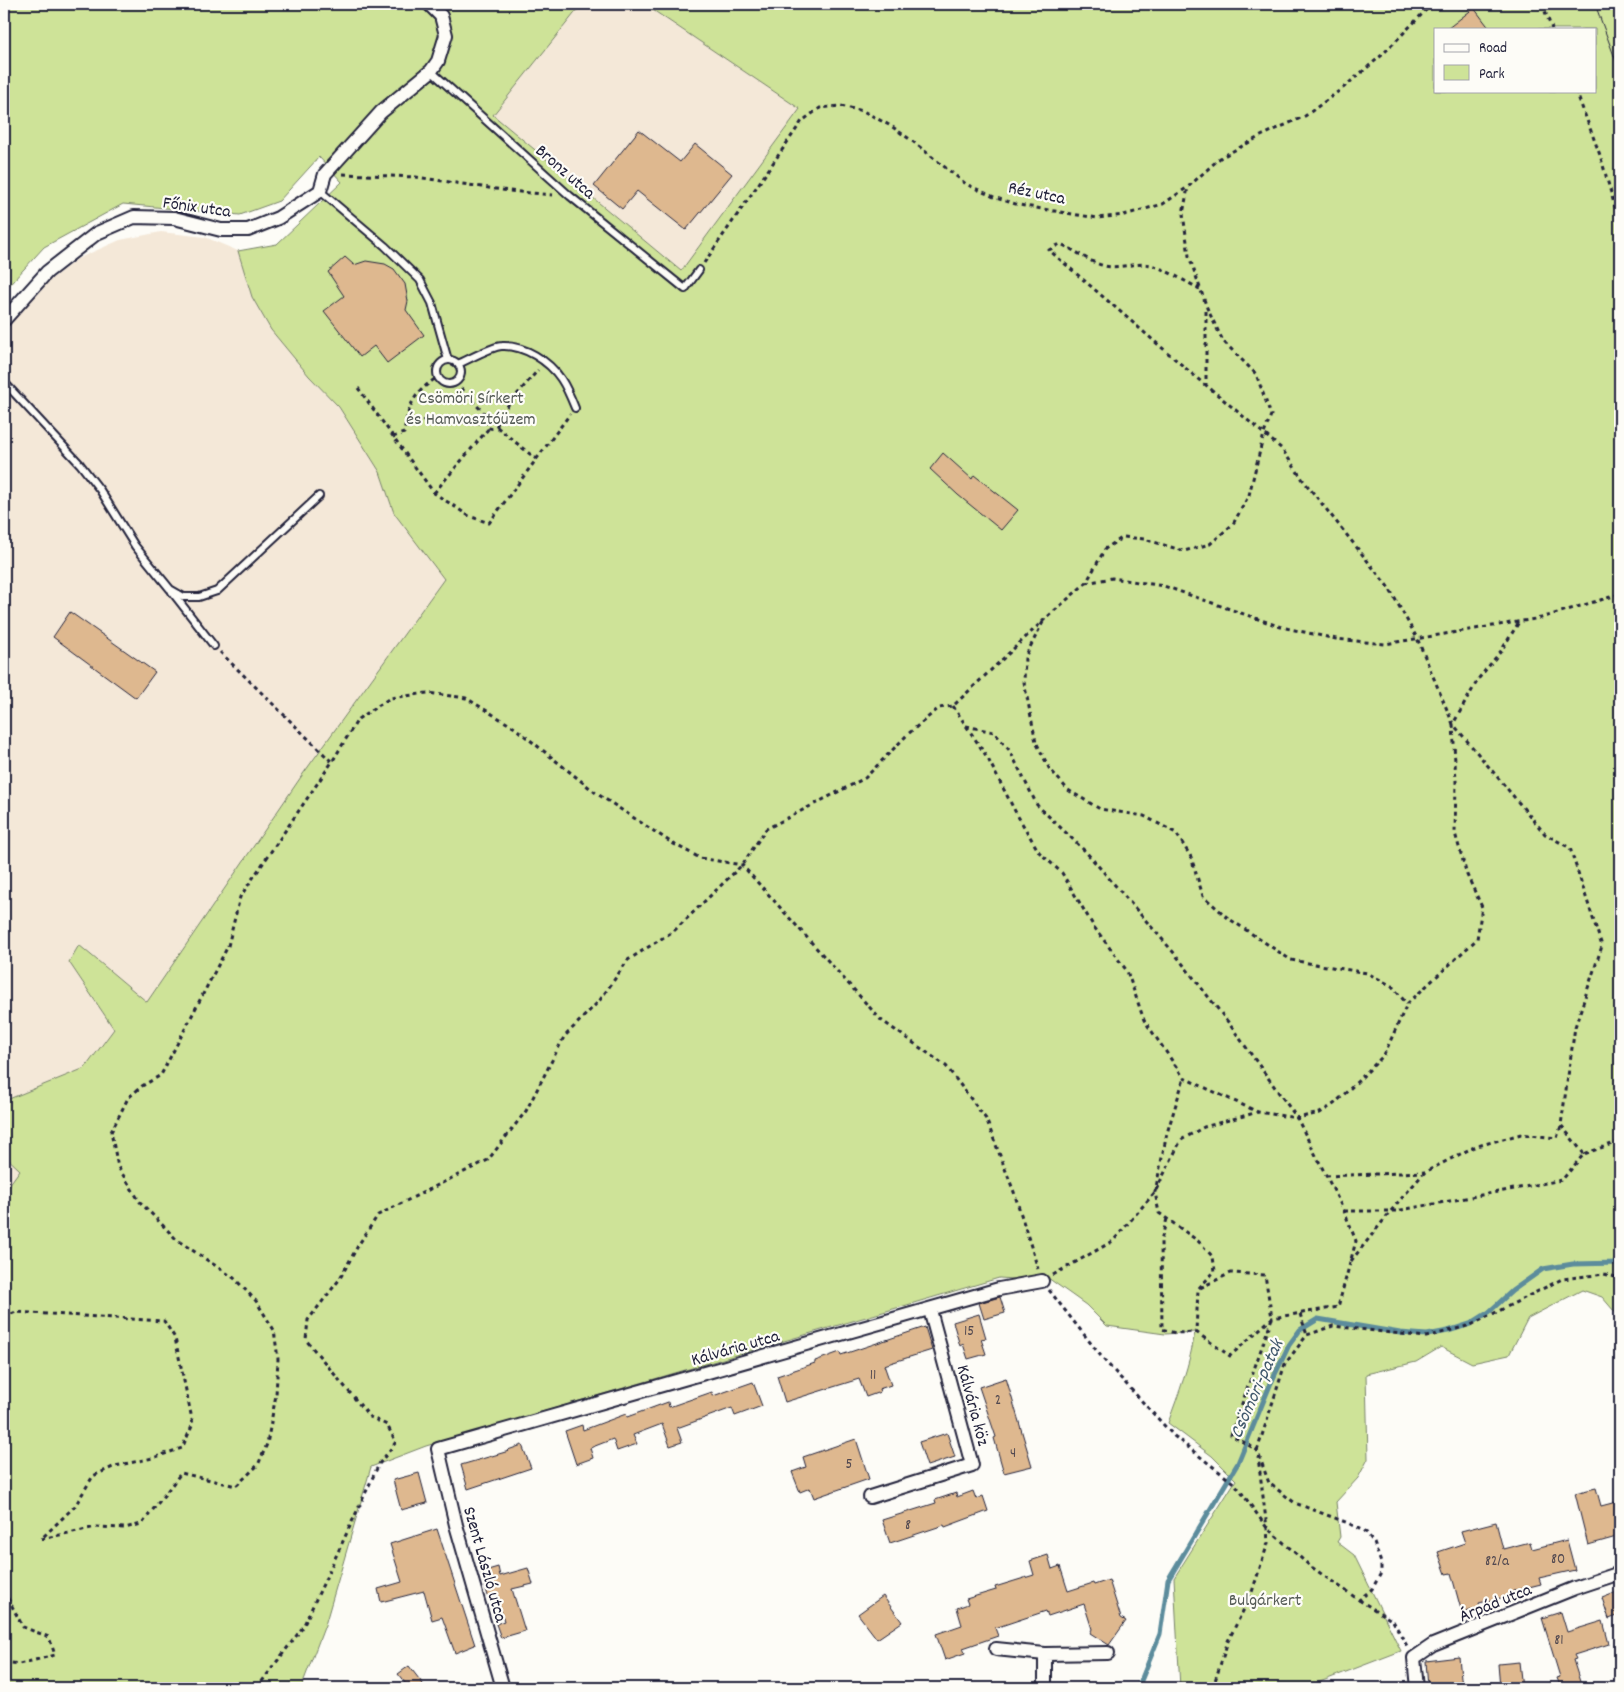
<svg xmlns="http://www.w3.org/2000/svg" width="1624" height="1692" font-family="Dekko,sans-serif">
  <style>
    .built { fill: #f4e8d8 }
    .green { fill: #cee398; stroke: #78826a; fill-rule: evenodd }
    .lines { fill: none; stroke-linecap: round; stroke-linejoin: round }
    .stream { stroke: #5c8c9c; stroke-width: 5 }
    .building { fill: #deb88f; stroke: #22223b }
    .lane-casing { stroke: #22223b; stroke-width: 10 }
    .street-casing { stroke: #22223b; stroke-width: 16 }
    .path { stroke: #22223b; stroke-width: 3; stroke-dasharray: 4 4; stroke-linecap: butt }
    .lane { stroke: #fdfcf7; stroke-width: 6 }
    .street { stroke: #fdfcf7; stroke-width: 12 }
    .tram { stroke: #22223b; stroke-width: 1 }
    .labels { text-anchor: middle; stroke-width: 4.5; stroke-linejoin: round; paint-order: stroke }
    .number-label { font-size: 15px; fill: #514850 }
    .street-label { font-size: 18px; fill: #22223b; stroke: #fdfcf7 }
    .park-label { font-size: 18px; fill: #565c57; stroke: #fdfcf7 }
    .water-label { font-size: 19px; font-style: italic; fill: #3f576b; stroke: #fdfcf7 }
  </style>
  <rect width="100%" height="100%" fill="#fdfcf7"/>
  <filter id="ink" filterUnits="userSpaceOnUse"><feTurbulence type="fractalNoise" baseFrequency=".02" numOctaves="2"/><feDisplacementMap in="SourceGraphic" scale="10" xChannelSelector="R" yChannelSelector="G"/><feConvolveMatrix kernelMatrix="1 2 1 2 8 2 1 2 1" color-interpolation-filters="sRGB"/></filter>
  <g filter="url(#ink)">
    <g class="built">
      <polygon points="582,4 644,4 800,109 681,271 493,115"/>
      <polygon points="161,232 205,237 238,251 252,297 271,330 309,376 339,407 380,472 394,513 444,579 303,774 147,1002 79,945 69,962 114,1029 85,1068 4,1101 4,328 33,293 77,259 120,240"/>
      <polygon points="4,1155 21,1170 4,1192"/>
    </g>
    <path class="green" d="M4,4h578l-89,111 188,156 119,-162 -156,-105h972l4,13v1301l-18,-21 -20,-7 -54,28 -19,37 -37,8 -31,-16 -25,15 -50,12 2,85 -10,19 -22,24 4,35 -3,5 17,13 47,96 -97,37h-124l-6,-110 62,-98 -24,-24 -44,-33c11,-30 22,-59 27,-91l-30,2 -58,-8 -21,-21 -38,-27 -6,3 -43,-3 -573,168 -55,21 -46,158 -24,63h-297v-496l16,-22 -16,-15v-54l81,-33 29,-39 -45,-67 10,-17 68,57 156,-228 141,-195 -50,-66 -14,-41 -41,-65 -30,-31 -38,-46 -19,-33 -14,-46 39,-7 65,-62 -23,-25 -40,44 -39,14 -117,-11 -79,43 -40,44zM1435,29h160v62h-160z"/>
    <g class="lines">
      <polyline class="stream" points="1138,1688 1160,1634 1168,1580 1238,1463 1270,1385 1289,1345 1300,1330 1318,1319 1400,1333 1427,1335 1448,1331 1470,1324 1489,1312 1512,1291 1543,1269 1573,1264 1620,1263"/>
    </g>
    <g class="building">
      <polygon points="1474,8 1490,29 1447,29"/>
      <polygon points="639,130 680,162 695,144 732,174 686,230 637,191 622,209 594,186"/>
      <polygon points="345,257 354,265 366,261 385,264 394,269 405,284 408,301 406,310 424,335 387,363 374,346 360,357 324,311 344,296 328,272"/>
      <polygon points="943,453 972,479 974,475 1018,510 1001,530 958,495 930,469"/>
      <polygon points="70,612 155,672 136,698 53,637"/>
      <polygon points="1000,1297 1005,1313 984,1319 979,1303"/>
      <polygon points="979,1314 986,1338 981,1339 986,1354 968,1359 963,1344 960,1346 953,1322"/>
      <polygon points="925,1327 932,1350 884,1365 891,1385 879,1389 880,1392 866,1397 859,1379 785,1402 777,1376 815,1363 815,1361 840,1352 841,1355"/>
      <polygon points="1006,1378 1032,1466 1004,1473 994,1438 996,1437 979,1387"/>
      <polygon points="753,1382 762,1406 735,1416 732,1408 677,1428 682,1442 670,1446 662,1424 633,1435 637,1444 617,1451 613,1439 590,1448 593,1458 576,1464 565,1431 582,1425 583,1430 626,1414 627,1417 668,1402 669,1407 712,1392 713,1396"/>
      <polygon points="947,1433 955,1457 927,1466 919,1442"/>
      <polygon points="856,1439 869,1479 814,1498 810,1488 800,1492 792,1472 806,1467 803,1457"/>
      <polygon points="522,1445 531,1468 468,1489 461,1465 509,1451 508,1450"/>
      <polygon points="419,1473 427,1503 401,1510 393,1480"/>
      <polygon points="1596,1488 1601,1506 1620,1501 1620,1536 1588,1545 1575,1493"/>
      <polygon points="973,1491 976,1499 983,1496 988,1511 945,1527 944,1525 890,1543 882,1520 936,1503 935,1500 956,1493 957,1497"/>
      <polygon points="1496,1522 1503,1549 1530,1542 1532,1549 1567,1540 1575,1570 1539,1578 1541,1584 1513,1591 1514,1595 1479,1603 1480,1608 1462,1613 1451,1573 1446,1574 1438,1552 1465,1543 1461,1531"/>
      <polygon points="437,1529 475,1645 455,1653 442,1617 432,1620 424,1591 381,1602 378,1589 402,1582 390,1544"/>
      <polygon points="1048,1555 1052,1569 1060,1566 1068,1591 1093,1583 1094,1585 1109,1580 1121,1618 1126,1621 1109,1645 1090,1633 1092,1629 1084,1604 1048,1616 1046,1611 995,1628 998,1636 963,1648 965,1653 945,1660 936,1634 962,1625 957,1608 968,1604 966,1599 996,1590 995,1587 1034,1575 1030,1561"/>
      <polygon points="498,1567 500,1576 528,1568 533,1584 512,1589 525,1631 501,1638 496,1624 504,1621 496,1594 488,1596 481,1572"/>
      <polygon points="1620,1591 1620,1615 1609,1619 1602,1598"/>
      <polygon points="883,1596 902,1622 877,1639 858,1614"/>
      <polygon points="1561,1612 1567,1632 1603,1621 1609,1644 1574,1655 1576,1659 1573,1660 1582,1688 1561,1688 1557,1678 1560,1677 1542,1618"/>
      <polygon points="1459,1657 1462,1688 1428,1688 1426,1661"/>
      <polygon points="1519,1662 1522,1688 1500,1688 1498,1664"/>
      <polygon points="409,1666 426,1688 409,1688 398,1674"/>
    </g>
    <g class="lines">
      <defs>
        <g id="lane">
          <polyline points="431,71 570,196 685,289 699,270"/>
          <polyline points="320,191 385,246 420,280 432,303 448,360"/>
          <circle cx="449" cy="372" r="12"/>
          <path d="M458,364c10,-4 34,-18 44,-18 22,-1 47,15 59,33 6,9 10,19 14,29"/>
          <polyline points="4,382 80,464 100,490 135,546 170,589 184,597 199,597 217,591 319,496"/>
          <polyline points="172,592 214,646"/>
        </g>
        <g id="street">
          <polyline points="4,320 47,272 97,233 134,217 174,218 221,230 248,230 278,218 320,191 325,174 381,112 431,71 438,61 446,35 441,16 429,4"/>
          <polyline points="870,1497 972,1465 930,1310"/>
          <polyline points="996,1649 1045,1654"/>
          <polyline points="503,1688 456,1525 438,1449 999,1289 1042,1281"/>
          <polyline points="1045,1688 1045,1654 1108,1653"/>
          <polyline points="1417,1688 1414,1658 1433,1645 1575,1588 1620,1573"/>
        </g>
      </defs>
      <use href="#lane" class="lane-casing"/>
      <use href="#street" class="street-casing"/>
      <g class="path">
        <polyline points="1542,4 1552,29"/>
        <polyline points="1576,91 1600,155 1620,224"/>
        <polyline points="343,174 416,177 509,191 553,195"/>
        <polyline points="704,263 802,121 820,108 841,106 863,111 891,126 911,140 966,184 996,198 1019,205 1078,215 1098,218 1124,215 1163,204 1188,187 1220,158 1261,136 1305,116 1343,88 1382,55 1432,4"/>
        <path d="M1200,289c-14,-7 -35,-20 -49,-24 -15,-3 -32,4 -46,1 -17,-4 -29,-16 -45,-22l-11,6 156,135"/>
        <polyline points="1206,311 1206,385 1282,449 1303,480 1389,588 1417,638 1453,724 1545,834 1570,848 1602,946 1575,1027 1561,1125 1584,1154"/>
        <polyline points="456,382 489,419"/>
        <polyline points="358,388 434,493 469,516 489,523 570,414"/>
        <circle cx="492" cy="423" r="5.5"/>
        <polyline points="496,419 538,370"/>
        <polyline points="406,420 487,423"/>
        <polyline points="497,427 536,459"/>
        <path d="M393,437l11,-4c4,-28 10,-41 34,-56"/>
        <polyline points="434,493 489,428"/>
        <polyline points="1086,583 1112,578 1164,586 1281,627 1336,639 1385,644 1541,618 1620,594"/>
        <polyline points="1043,622 1025,657 1024,682 1036,742 1049,768 1068,790 1100,809 1144,816 1176,833 1191,857 1203,896 1228,918 1291,960 1367,973 1392,986 1407,1004"/>
        <polyline points="220,652 332,762"/>
        <polyline points="953,706 987,757 1016,813 1039,852 1062,873 1094,927 1127,971 1144,1020 1184,1078 1258,1112 1297,1118 1320,1113 1334,1104 1358,1081 1384,1055 1407,1004 1477,939 1482,907 1467,875 1455,833 1456,781 1453,724 1479,678 1501,651 1519,622"/>
        <polyline points="966,726 994,732 1010,751 1037,805 1086,852 1175,954 1228,1022 1297,1118 1344,1211 1356,1241 1338,1307 1272,1318 1230,1356 1196,1332 1198,1289 1215,1271 1213,1257 1198,1241 1159,1213 1155,1192 1167,1133 1184,1078"/>
        <polyline points="1326,1176 1425,1172"/>
        <polyline points="1344,1211 1396,1211 1562,1180 1584,1154 1620,1141"/>
        <polyline points="1167,1219 1161,1240 1162,1329 1175,1333 1196,1332"/>
        <polyline points="1351,1261 1399,1201 1425,1172 1474,1147 1521,1134 1557,1138 1561,1126"/>
        <polyline points="1053,1275 1113,1241 1155,1192 1181,1140 1204,1127 1258,1112"/>
        <polyline points="1049,1290 1104,1360 1174,1436 1236,1485 1267,1528 1310,1566 1359,1600 1372,1589 1381,1573 1381,1563 1374,1543 1367,1533 1348,1523 1295,1503 1269,1483 1257,1450 1231,1435 1272,1318 1265,1275 1231,1273 1198,1289"/>
        <polyline points="1300,1314 1307,1335"/>
        <polyline points="4,1317 16,1312 164,1321 175,1338 193,1424 182,1448 153,1458 115,1466 93,1476 75,1506 41,1539 96,1527 124,1528 142,1524 181,1473 236,1486 258,1465 267,1444 276,1395 278,1359 274,1330 256,1301 234,1278 177,1240 140,1202 118,1167 111,1132 128,1098 142,1086 161,1075 228,946 240,897 332,762 358,719 390,698 428,693 466,698 515,728 596,793 672,843 700,858 742,865 881,1020 946,1066 986,1119 1014,1192 1038,1269"/>
        <polyline points="1257,1451 1285,1364 1307,1335 1333,1326 1426,1337 1471,1325 1562,1279 1604,1274 1620,1278"/>
        <polyline points="4,1591 23,1627 49,1637 55,1655 19,1664 4,1662"/>
        <polyline points="1359,1600 1393,1621 1407,1646"/>
        <polyline points="257,1688 303,1627 379,1464 396,1442 387,1425 370,1417 306,1340 308,1320 339,1280 359,1244 378,1215 488,1160 526,1111 564,1037 600,1000 628,960 675,930 742,865 766,829 865,778 908,734 939,708 953,706 1045,619 1086,583 1105,549 1123,537 1144,539 1184,551 1210,544 1233,524 1249,495 1264,434 1271,415 1256,374 1223,341 1207,308 1189,256 1183,214 1188,187"/>
        <polyline points="1215,1688 1215,1681 1228,1641 1251,1595 1268,1543 1267,1528 1258,1457"/>
      </g>
      <use href="#lane" class="lane"/>
      <use href="#street" class="street"/>
      <polyline class="tram" points="1595,4 1620,72"/>
    </g>
  </g>
  <g class="labels">
    <g class="number-label">
      <text x="969" y="1335">15</text>
      <text x="873" y="1379">11</text>
      <text x="998" y="1404">2</text>
      <text x="1013" y="1457">4</text>
      <text x="849" y="1468">5</text>
      <text x="908" y="1529">8</text>
      <text x="1558" y="1563">80</text>
      <text x="1497" y="1565">82/a</text>
      <text x="1559" y="1644">81</text>
    </g>
    <g class="street-label">
      <text transform="translate(566 171) rotate(41)" y="6">Bronz utca</text>
      <text transform="translate(1037 192) rotate(12)" y="6">Réz utca</text>
      <text transform="translate(197 206) rotate(8)" y="6">Főnix utca</text>
      <text transform="translate(735 1347) rotate(-16)" y="6">Kálvária utca</text>
      <text transform="translate(974 1405) rotate(75)" y="6">Kálvária köz</text>
      <text transform="translate(486 1564) rotate(74)" y="6">Szent László utca</text>
      <text transform="translate(1495 1602) rotate(-22)" y="6">Árpád utca</text>
    </g>
    <g class="park-label">
      <text x="471" y="403">Csömöri Sírkert<tspan x="471" dy="21">és Hamvasztóüzem</tspan></text>
      <text x="1265" y="1605">Bulgárkert</text>
    </g>
    <g class="water-label">
      <text transform="translate(1255 1388) rotate(-66)" y="7">Csömöri-patak</text>
    </g>
  </g>
  <rect width="1624" height="1692" fill="none" stroke="#fdfcf7" stroke-width="20"/>
  <rect x="10" y="10" width="1604" height="1672" fill="none" stroke="#22223b" stroke-width="2" filter="url(#ink)"/>
  <rect x="1434" y="28" width="162" height="65" fill="#fdfcf7" stroke="#a5a5ac"/>
  <rect x="1444" y="44" width="25" height="8" fill="#fdfcf7" stroke="#a5a5ac"/>
  <text x="1479" y="52" font-size="15" fill="#22223b">Road</text>
  <rect x="1444" y="65" width="25" height="15" fill="#cee398" stroke="#a5a5ac"/>
  <text x="1479" y="78" font-size="15" fill="#22223b">Park</text>
</svg>
